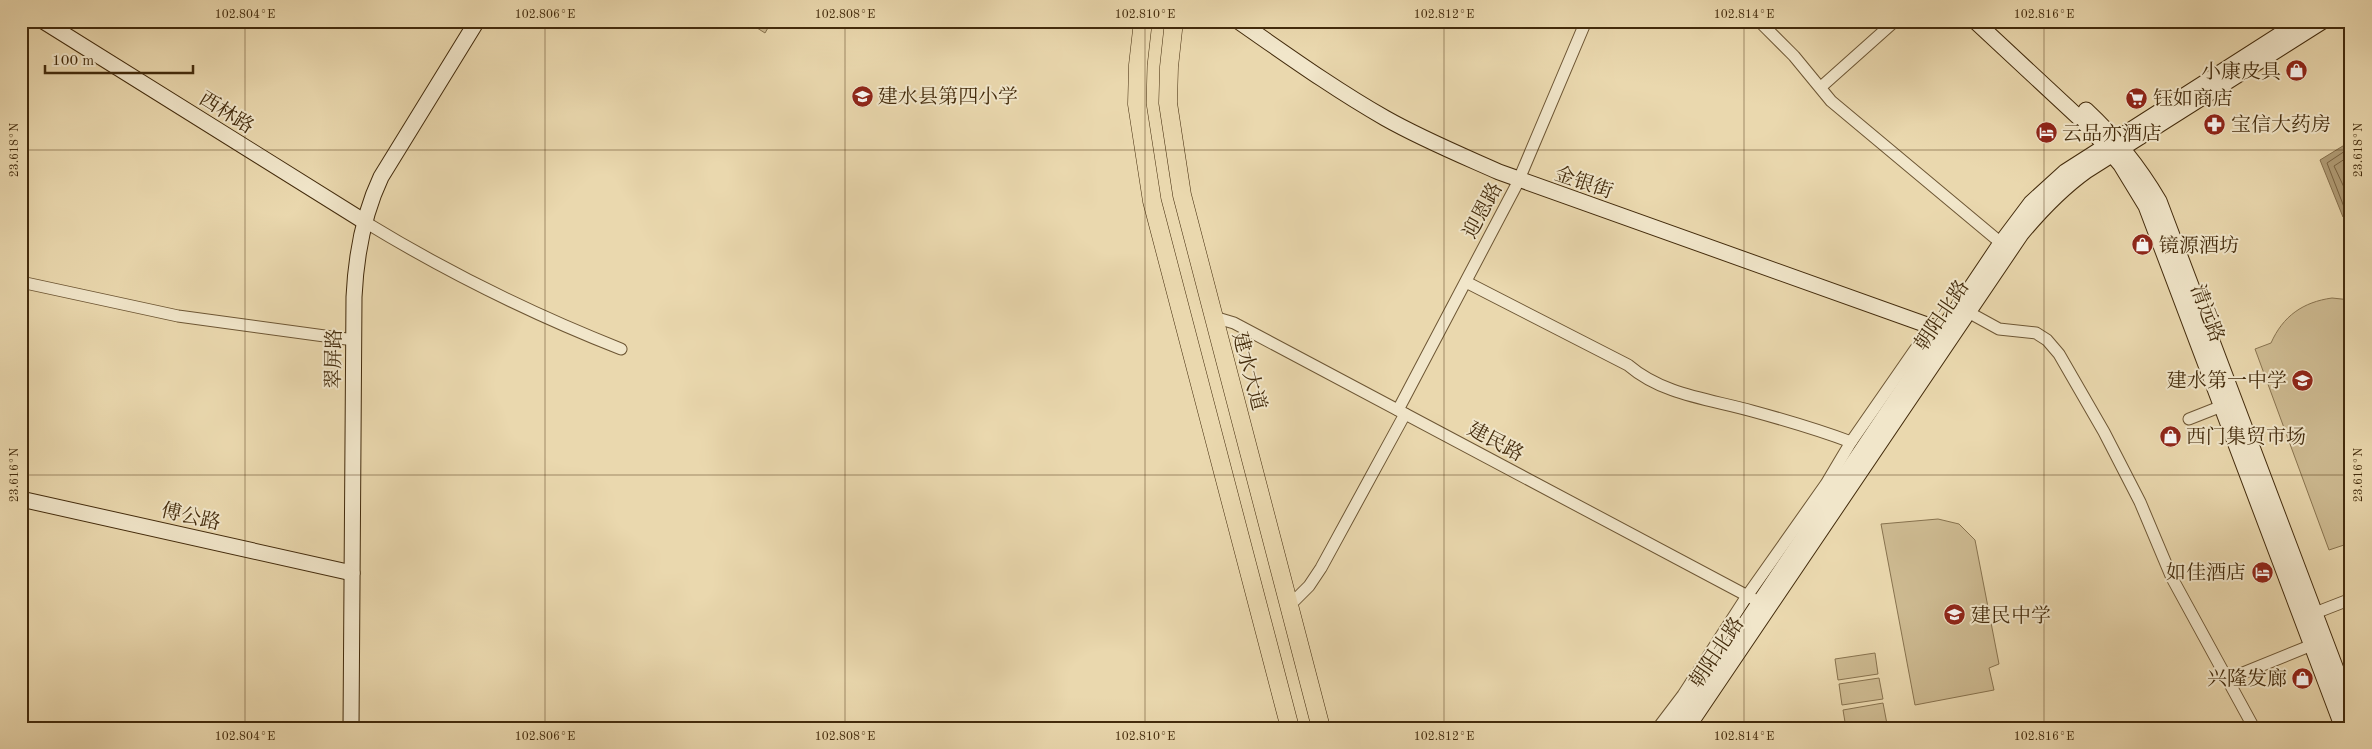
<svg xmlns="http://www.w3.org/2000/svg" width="2372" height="749" font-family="'Old Standard TT','Noto Serif SC',serif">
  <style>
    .pitch { fill: #cebb92; stroke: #88734f }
    .water { fill: #b19d77; stroke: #856f4c }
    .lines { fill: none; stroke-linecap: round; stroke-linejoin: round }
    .shore { stroke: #7a6442; stroke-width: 1 }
    .street-casing { stroke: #6d5634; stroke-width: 13 }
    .secondary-casing { stroke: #432b0c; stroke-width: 17 }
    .primary-casing { stroke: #432b0c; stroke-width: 19 }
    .street { stroke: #f1e6ca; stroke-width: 11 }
    .secondary { stroke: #f1e6ca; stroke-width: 15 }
    .primary { stroke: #ead8ae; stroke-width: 18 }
    .ticks { fill: none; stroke: #432b0c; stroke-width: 1; stroke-opacity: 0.45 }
    .labels { text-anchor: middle; stroke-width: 4; stroke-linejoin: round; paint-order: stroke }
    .poi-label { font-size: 20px; fill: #432b0c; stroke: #f1e6ca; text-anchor: start }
    .street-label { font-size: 20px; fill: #432b0c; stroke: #f1e6ca }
    .neatline { fill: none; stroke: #432b0c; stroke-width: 2 }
    .ticks-label { font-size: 12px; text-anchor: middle; fill: #432b0c }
  </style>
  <rect width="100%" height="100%" fill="#ead8ae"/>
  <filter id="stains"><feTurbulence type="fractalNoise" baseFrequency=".004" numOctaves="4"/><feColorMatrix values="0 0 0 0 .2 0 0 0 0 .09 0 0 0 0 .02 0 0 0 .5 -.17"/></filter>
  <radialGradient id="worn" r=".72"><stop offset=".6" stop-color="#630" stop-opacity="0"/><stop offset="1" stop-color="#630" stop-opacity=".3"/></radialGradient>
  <g class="pitch">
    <polygon points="746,21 772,21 765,33"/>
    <path d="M2332,298l19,2v246l-4,-2 -18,6 -74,-201 16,-6c12,-27 32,-41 61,-45z"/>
    <polygon points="1938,519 1959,524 1975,540 1999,664 1989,668 1994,690 1915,705 1881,524"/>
    <polygon points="1875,653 1878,674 1838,680 1835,659"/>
    <polygon points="1879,678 1883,699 1842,705 1839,684"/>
    <polygon points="1883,703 1887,724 1846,728 1843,710"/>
  </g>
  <polygon class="water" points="2351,141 2351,212 2343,217 2320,160"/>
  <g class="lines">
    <g class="shore">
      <polyline points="2351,147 2327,163 2344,207 2351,208"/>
      <polyline points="2351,155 2334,166 2351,202"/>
    </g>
    <defs>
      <g id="street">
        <polyline points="1759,21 1794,56 1831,101 2001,243"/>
        <polyline points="1821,87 1895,21"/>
        <path d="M365,222c82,50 167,92 256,127"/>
        <polyline points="21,282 178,316 354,340"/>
        <path d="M1466,282l162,83c35,30 81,34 124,46 33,9 67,19 99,31"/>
        <polyline points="1968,312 1999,329 2036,333 2047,340 2059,354 2104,432 2140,502 2172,578 2254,728"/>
        <polyline points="1214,317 1234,323 1759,602"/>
        <polyline points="1398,410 1517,184 1586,21"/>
        <polyline points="2189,419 2222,406"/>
        <polyline points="1289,606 1309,586 1321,568 1405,414"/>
        <polyline points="2315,613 2351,599"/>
        <polyline points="2228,679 2312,645"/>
        <polyline points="1658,728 1683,695 1747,596 1826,484 1851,442 1919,344 1940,331"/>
      </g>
      <g id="secondary">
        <polyline points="43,21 365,222"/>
        <path d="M1238,21c49,34 96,68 147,97 37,21 76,37 114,54l442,158"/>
        <polyline points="1975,21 2090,128 2121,165 2146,206 2343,728"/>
        <path d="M2086,110c29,27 53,57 73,91l192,508"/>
        <polyline points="21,499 352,573"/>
        <path d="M351,728l3,-431c2,-42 9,-82 27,-120l96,-156"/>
        <polyline points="1672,728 1707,681 2001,243 2031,203 2065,172 2301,21"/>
        <path d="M1687,728l334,-494c20,-24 40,-45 65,-63l237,-150"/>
      </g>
      <g id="primary">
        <polyline points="1143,21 1138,65 1137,104 1152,201 1290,728"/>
        <polyline points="1174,21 1169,67 1168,103 1182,195 1321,728"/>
      </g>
    </defs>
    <use href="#street" class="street-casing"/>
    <use href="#secondary" class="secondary-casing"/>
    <use href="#primary" class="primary-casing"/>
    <use href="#street" class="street"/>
    <use href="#secondary" class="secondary"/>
    <use href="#primary" class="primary"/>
  </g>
  <path class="ticks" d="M245,21v707M545,21v707M845,21v707M1145,21v707M1444,21v707M1744,21v707M2044,21v707M2344,21v707M21,150h2330M21,475h2330"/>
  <defs>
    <symbol id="shop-disc" viewBox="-11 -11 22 22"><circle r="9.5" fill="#8f2418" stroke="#f1e6ca"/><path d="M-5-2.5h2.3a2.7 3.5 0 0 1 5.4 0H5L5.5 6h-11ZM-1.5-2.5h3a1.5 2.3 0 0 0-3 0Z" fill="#fff"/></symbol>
    <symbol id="school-disc" viewBox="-11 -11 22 22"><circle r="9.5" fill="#8f2418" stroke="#f1e6ca"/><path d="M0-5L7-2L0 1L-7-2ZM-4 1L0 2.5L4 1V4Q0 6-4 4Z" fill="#fff"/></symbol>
    <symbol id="supermarket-disc" viewBox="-11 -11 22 22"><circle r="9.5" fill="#8f2418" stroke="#f1e6ca"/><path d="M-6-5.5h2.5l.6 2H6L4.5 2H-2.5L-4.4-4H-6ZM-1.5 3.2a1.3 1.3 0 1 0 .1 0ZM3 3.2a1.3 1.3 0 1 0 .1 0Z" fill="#fff"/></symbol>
    <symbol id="pharmacy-disc" viewBox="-11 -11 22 22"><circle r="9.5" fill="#8f2418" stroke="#f1e6ca"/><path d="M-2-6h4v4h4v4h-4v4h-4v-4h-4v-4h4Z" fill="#fff"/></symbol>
    <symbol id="hotel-disc" viewBox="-11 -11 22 22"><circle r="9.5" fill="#8f2418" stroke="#f1e6ca"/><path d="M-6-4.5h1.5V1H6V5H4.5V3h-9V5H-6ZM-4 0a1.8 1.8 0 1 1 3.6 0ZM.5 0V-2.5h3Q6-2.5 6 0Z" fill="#fff"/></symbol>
  </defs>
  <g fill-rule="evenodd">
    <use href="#shop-disc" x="2284" y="58" width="25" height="25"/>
    <use href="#school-disc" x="850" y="84" width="25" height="25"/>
    <use href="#supermarket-disc" x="2124" y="86" width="25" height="25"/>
    <use href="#pharmacy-disc" x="2202" y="112" width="25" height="25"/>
    <use href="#hotel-disc" x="2034" y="120" width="25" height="25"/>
    <use href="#shop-disc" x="2130" y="232" width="25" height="25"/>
    <use href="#school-disc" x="2290" y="368" width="25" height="25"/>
    <use href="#shop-disc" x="2158" y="424" width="25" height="25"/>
    <use href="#hotel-disc" x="2250" y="560" width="25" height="25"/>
    <use href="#school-disc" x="1942" y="602" width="25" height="25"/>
    <use href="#shop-disc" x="2290" y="666" width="25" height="25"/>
  </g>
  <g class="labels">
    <g class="poi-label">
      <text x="2281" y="78" text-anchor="end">小康皮具</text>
      <text x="878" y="103">建水县第四小学</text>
      <text x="2153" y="105">钰如商店</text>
      <text x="2231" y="131">宝信大药房</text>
      <text x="2062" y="140">云品亦酒店</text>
      <text x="2159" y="252">镜源酒坊</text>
      <text x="2287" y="387" text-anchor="end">建水第一中学</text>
      <text x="2186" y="443">西门集贸市场</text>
      <text x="2246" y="579" text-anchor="end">如佳酒店</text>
      <text x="1971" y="622">建民中学</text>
      <text x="2287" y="685" text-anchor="end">兴隆发廊</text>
    </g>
    <g class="street-label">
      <text transform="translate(227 112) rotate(32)" y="7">西林路</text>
      <text transform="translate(1584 182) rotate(19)" y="7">金银街</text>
      <text transform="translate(1482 210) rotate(-62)" y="7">迎恩路</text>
      <text transform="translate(2208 313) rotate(69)" y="7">清远路</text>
      <text transform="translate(1941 315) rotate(-56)" y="7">朝阳北路</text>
      <text transform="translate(333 359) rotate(-89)" y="7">翠屏路</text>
      <text transform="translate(1250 371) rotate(75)" y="7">建水大道</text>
      <text transform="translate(1496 441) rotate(28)" y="7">建民路</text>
      <text transform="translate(191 516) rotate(13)" y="7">傅公路</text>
      <text transform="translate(1716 652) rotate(-56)" y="7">朝阳北路</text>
    </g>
  </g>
  <rect width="2372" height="749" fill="none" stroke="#ead8ae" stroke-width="55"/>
  <path d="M45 65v8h148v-8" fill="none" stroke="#432b0c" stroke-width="2.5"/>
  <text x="52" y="65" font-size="15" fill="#432b0c" stroke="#f1e6ca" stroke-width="4" paint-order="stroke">100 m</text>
  <rect x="28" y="28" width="2316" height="694" class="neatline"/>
  <g class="ticks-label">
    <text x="245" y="18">102.804°E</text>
    <text x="545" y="18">102.806°E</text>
    <text x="845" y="18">102.808°E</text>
    <text x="1145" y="18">102.810°E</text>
    <text x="1444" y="18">102.812°E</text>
    <text x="1744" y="18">102.814°E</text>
    <text x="2044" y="18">102.816°E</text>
    <text transform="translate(14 150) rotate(-90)" y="4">23.618°N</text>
    <text transform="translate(2358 150) rotate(-90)" y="4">23.618°N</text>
    <text transform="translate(14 475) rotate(-90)" y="4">23.616°N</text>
    <text transform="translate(2358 475) rotate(-90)" y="4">23.616°N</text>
    <text x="245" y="740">102.804°E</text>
    <text x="545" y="740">102.806°E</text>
    <text x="845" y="740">102.808°E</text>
    <text x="1145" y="740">102.810°E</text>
    <text x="1444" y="740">102.812°E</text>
    <text x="1744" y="740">102.814°E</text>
    <text x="2044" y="740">102.816°E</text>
  </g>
  <rect width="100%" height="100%" filter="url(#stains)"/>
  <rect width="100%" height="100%" fill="url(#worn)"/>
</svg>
